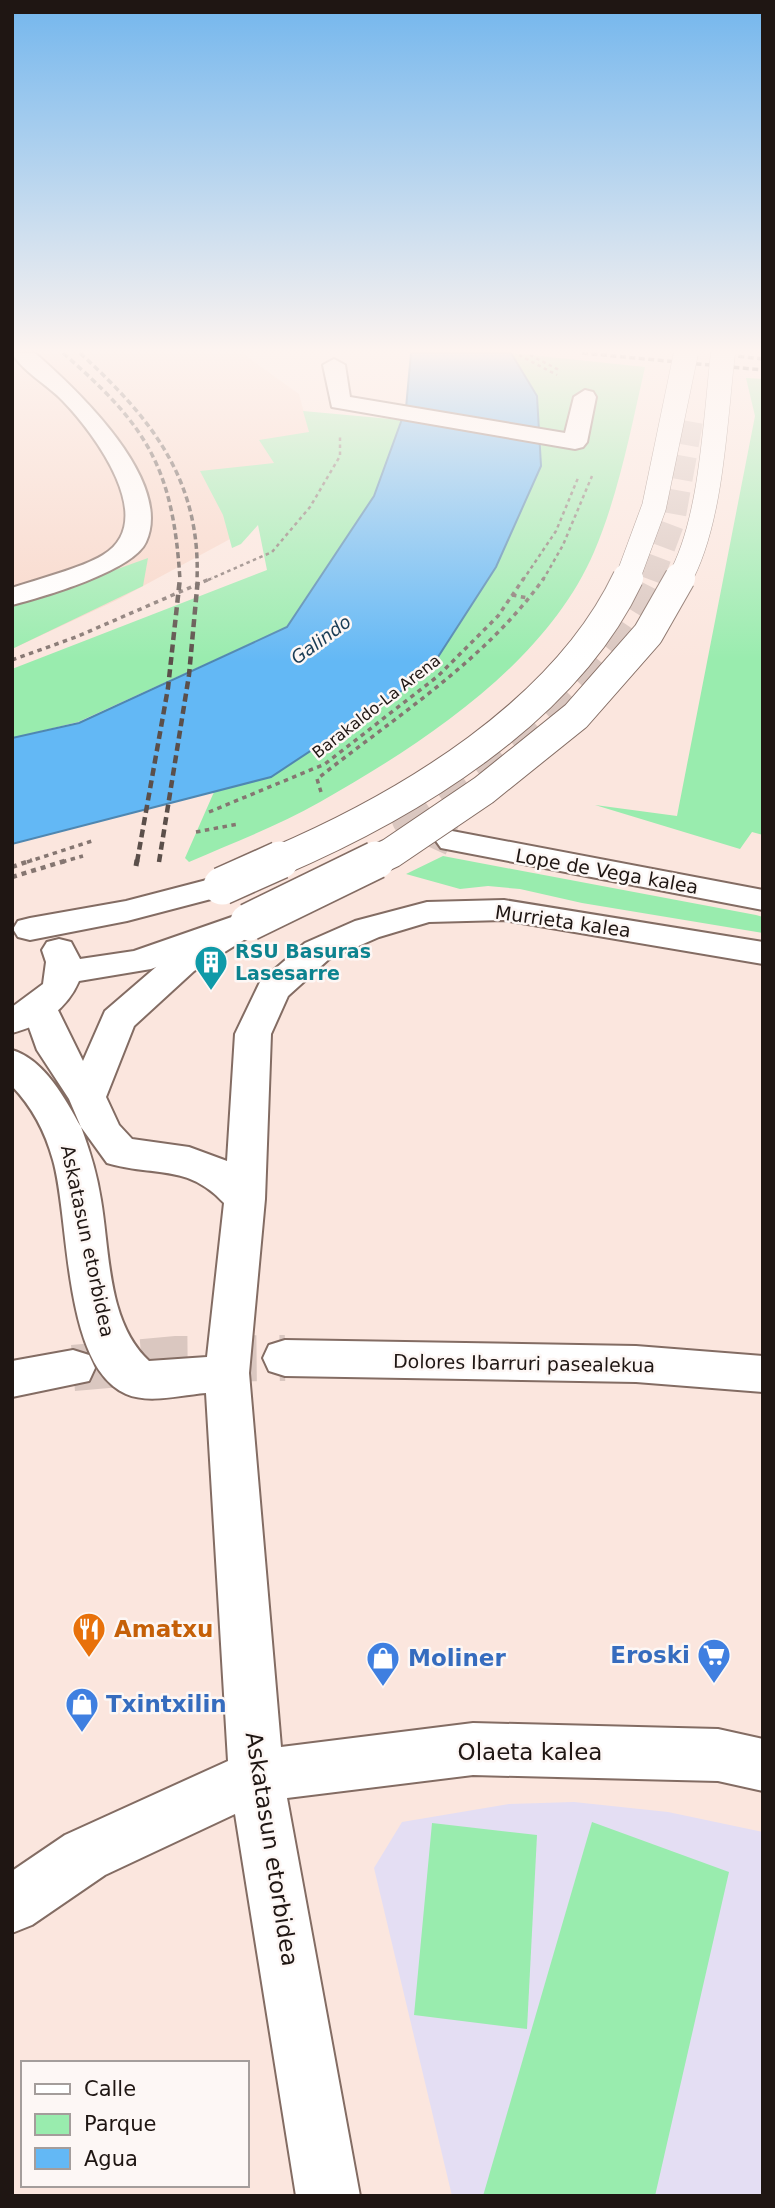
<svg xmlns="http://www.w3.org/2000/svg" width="775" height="2208" font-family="'DejaVu Sans',sans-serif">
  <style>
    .built { fill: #f8d6c8 }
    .education { fill: #e4def3 }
    .green { fill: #99ecae }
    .water { fill: #63b8f5; stroke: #4f87b1; stroke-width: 2 }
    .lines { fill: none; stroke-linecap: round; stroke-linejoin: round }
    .minor-tunnel-far2 { stroke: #dac7c0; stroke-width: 24; stroke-dasharray: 24 11; stroke-linecap: butt }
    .minor-tunnel-far1 { stroke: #dac7c0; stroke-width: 30; stroke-dasharray: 30 15; stroke-linecap: butt }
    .minor-tunnel { stroke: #dac7c0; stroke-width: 46; stroke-dasharray: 46 23; stroke-linecap: butt }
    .minor-casing { stroke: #836c63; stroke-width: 4 }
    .major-casing { stroke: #836c63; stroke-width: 4 }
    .path-far2 { stroke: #857671; stroke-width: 2.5; stroke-dasharray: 3.5 3.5; stroke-linecap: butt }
    .path-far1 { stroke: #857671; stroke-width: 3.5; stroke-dasharray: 4.5 4.5; stroke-linecap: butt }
    .path { stroke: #857671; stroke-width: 4.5; stroke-dasharray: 5 5; stroke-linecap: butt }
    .minor { fill: #fff; fill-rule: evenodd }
    .major { fill: #fff; fill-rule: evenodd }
    .rail-far2 { stroke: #5b4f4a; stroke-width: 3.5; stroke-dasharray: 6 3.5; stroke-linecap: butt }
    .rail-far1 { stroke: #5b4f4a; stroke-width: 4.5; stroke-dasharray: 8 4.5; stroke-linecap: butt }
    .rail { stroke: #5b4f4a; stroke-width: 5; stroke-dasharray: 10 5; stroke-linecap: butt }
    .major-bridge-far2-casing { stroke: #836c63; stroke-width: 25; stroke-linecap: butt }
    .major-bridge-far1-casing { stroke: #836c63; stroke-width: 32; stroke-linecap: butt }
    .major-bridge-casing { stroke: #836c63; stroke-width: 40; stroke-linecap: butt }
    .major-bridge-far2 { stroke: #fff; stroke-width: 24 }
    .major-bridge-far1 { stroke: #fff; stroke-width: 30 }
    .major-bridge { stroke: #fff; stroke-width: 37 }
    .labels { text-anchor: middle; stroke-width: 5; stroke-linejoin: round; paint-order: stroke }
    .far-street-label { font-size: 16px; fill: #1f1613; stroke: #fdf7f5 }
    .far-water-label { font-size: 18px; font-style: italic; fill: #183c55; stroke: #fdf7f5 }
    .street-label { font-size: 19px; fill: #1f1613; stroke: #fdf7f5 }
    .culture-label { font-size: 19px; font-weight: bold; fill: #0d838f; stroke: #fdf7f5; text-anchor: start }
    .near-food-label { font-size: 23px; font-weight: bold; fill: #c56008; stroke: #fdf7f5; text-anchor: start }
    .near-shop-label { font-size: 23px; font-weight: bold; fill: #366cbe; stroke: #fdf7f5; text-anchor: start }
    .near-street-label { font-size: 23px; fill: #1f1613; stroke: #fdf7f5 }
  </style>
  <rect width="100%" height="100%" fill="#fbe6de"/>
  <polygon class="built" points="12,353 242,353 299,394 315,454 258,524 119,599 12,649"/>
  <polygon class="education" points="574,1802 668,1812 763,1832 763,2196 452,2196 374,1868 402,1822 509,1804"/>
  <g class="green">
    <path d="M511,353l134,14c-14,62 -26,126 -51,185 -48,112 -172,192 -274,250 -42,24 -88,41 -131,60l-4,-4 29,-66 57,-15 270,-311 -4,-70z"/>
    <polygon points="746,378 763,379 763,835 752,832 740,849 595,805 677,816 755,416"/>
    <polygon points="303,411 402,420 374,496 287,627 78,722 12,738 12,669 267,570 258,525 241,544 232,548 223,515 200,471 274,463 259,440 309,432"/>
    <polygon points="148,558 143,586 12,649 12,607"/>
    <polygon points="443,856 756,915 763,917 763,933 582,903 520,889 488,886 460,889 406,874"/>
    <polygon points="592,1822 729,1872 655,2196 483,2196"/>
    <polygon points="432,1823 537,1835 527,2029 414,2015"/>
  </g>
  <polygon class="water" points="411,353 511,353 537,396 541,466 496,567 427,674 271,777 12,844 12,738 79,723 287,627 374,496 406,408"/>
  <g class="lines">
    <polyline class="minor-tunnel-far2" points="651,580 673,521 692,416"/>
    <path class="minor-tunnel-far1" d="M452,841l-45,-21c94,-65 194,-135 245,-242"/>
    <polyline class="minor-tunnel" points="73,1368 177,1359 285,1358"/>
    <defs>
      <g id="minor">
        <path d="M12,353h23c41,36 139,127 111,189 -13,29 -103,55 -134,63v-17c26,-9 70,-20 91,-33 57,-34 -9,-122 -40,-154 -15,-16 -40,-29 -51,-48z"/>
        <polygon points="334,359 345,365 350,397 565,433 574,397 585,390 593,392 596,397 587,442 583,447 575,449 332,407 323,365"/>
        <polygon points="452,831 763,890 763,910 441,848 436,841 441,834"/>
        <path d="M504,900l259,42v22l-259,-44 -75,2 -50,15 -50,22 -41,37 -17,38 -6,165 -16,174 32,374 192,-24 245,6 45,10v52l-45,-10 -245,-6 -186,23 73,398h-64l-61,-382 -130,61 -73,50 -20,8v-62l53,-36 163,-74 -22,-368c-24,2 -58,11 -80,1 -64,-28 -56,-176 -73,-234 -8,-29 -20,-52 -41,-74v-36c33,10 53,49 69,77l-12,-28 -32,-49 -15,-42 5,-8 13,-4 13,4 30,61 22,-50 65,-56 66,-39 12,-4 12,4 5,7 -5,7 -66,41 -60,55 -28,71 13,28 13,14 57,8 38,14 8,-127 25,-52 45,-39 50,-22 72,-19zM81,1127l26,36c46,14 80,0 117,40l-17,154 -58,4c-42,-39 -39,-108 -48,-161 -4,-26 -11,-49 -20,-73z"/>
        <polygon points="285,1340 636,1346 763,1356 763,1392 636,1382 285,1376 269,1371 263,1358 269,1345"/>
        <polygon points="73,1350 89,1355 95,1368 89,1381 12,1397 12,1361"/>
      </g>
      <g id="major">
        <polygon points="222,876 234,879 239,886 234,893 127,921 30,940 18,937 13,929 18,921 30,918 126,901"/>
        <path d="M249,911l12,4 5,7 -5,7 -110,40 -72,12c-13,30 -37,44 -67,52v-26l31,-23 3,-22 -4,-12 5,-8 12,-3 12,3 9,17 54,-8z"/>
      </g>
    </defs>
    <use href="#minor" class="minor-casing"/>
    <use href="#major" class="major-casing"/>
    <g class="path-far2">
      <polyline points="519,355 557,375"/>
      <polyline points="530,355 561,371"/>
      <polyline points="208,580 272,552 310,507 340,456 340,436"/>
      <polyline points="523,580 556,531 578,478"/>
      <polyline points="543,580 563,545 592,476"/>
    </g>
    <g class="path-far1">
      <polyline points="512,595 528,598"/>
      <polyline points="12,660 76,637 212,578"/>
      <path d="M321,792l-4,-13c78,-62 169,-119 227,-201"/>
      <polyline points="209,812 325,764 438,676 498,616 524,578"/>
      <polyline points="196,832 238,824"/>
      <polyline points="27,862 92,841"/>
      <polyline points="62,862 83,856"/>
    </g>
    <g class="path">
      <polyline points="12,867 32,860"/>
      <polyline points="12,877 68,860"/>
    </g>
    <use href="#minor" class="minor"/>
    <use href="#major" class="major"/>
    <g class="rail-far2">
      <path d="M63,353c84,73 110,114 117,227"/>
      <path d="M80,353c70,64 121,126 117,227"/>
      <polyline points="582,353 763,370"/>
      <polyline points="710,353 763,359"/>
    </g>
    <g class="rail-far1">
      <polyline points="137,862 168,688 180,578"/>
      <polyline points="159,862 189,675 198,578"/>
    </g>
    <polyline class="rail" points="136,866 137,860"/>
    <defs>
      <g id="major-bridge-far2">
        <polyline points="627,580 654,507 686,353"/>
        <path d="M679,580c33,-58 36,-160 44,-227"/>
      </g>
      <g id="major-bridge-far1">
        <path d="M276,862c131,-56 289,-150 352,-284"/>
        <polyline points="372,862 391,853 484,790 576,716 648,634 680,578"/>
      </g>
      <g id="major-bridge">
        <polyline points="222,886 280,860"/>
        <polyline points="249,922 376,860"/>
      </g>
    </defs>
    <use href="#major-bridge-far2" class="major-bridge-far2-casing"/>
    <use href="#major-bridge-far1" class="major-bridge-far1-casing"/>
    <use href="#major-bridge" class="major-bridge-casing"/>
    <use href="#major-bridge-far2" class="major-bridge-far2"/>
    <use href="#major-bridge-far1" class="major-bridge-far1"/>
    <use href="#major-bridge" class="major-bridge"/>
  </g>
  <linearGradient id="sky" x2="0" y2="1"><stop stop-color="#73b6ed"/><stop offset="0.53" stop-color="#fdf4f0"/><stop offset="1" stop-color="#fdf4f0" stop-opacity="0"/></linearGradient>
  <rect width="775" height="662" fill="url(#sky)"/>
  <defs>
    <symbol id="building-pin" viewBox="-11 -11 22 30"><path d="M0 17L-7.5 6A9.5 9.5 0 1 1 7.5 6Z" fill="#0f9aa8" stroke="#fdf7f5"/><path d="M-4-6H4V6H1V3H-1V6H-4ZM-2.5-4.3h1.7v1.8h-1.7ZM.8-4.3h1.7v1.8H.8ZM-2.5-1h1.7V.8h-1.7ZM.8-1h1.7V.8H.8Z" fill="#fff"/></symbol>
    <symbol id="restaurant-pin" viewBox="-11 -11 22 30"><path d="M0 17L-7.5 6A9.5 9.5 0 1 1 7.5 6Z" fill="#e8710a" stroke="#fdf7f5"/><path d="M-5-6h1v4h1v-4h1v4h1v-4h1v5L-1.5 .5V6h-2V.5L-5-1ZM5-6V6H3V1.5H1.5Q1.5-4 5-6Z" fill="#fff"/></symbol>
    <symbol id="supermarket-pin" viewBox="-11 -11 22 30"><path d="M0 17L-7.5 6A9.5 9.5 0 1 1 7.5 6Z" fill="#3f7fe0" stroke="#fdf7f5"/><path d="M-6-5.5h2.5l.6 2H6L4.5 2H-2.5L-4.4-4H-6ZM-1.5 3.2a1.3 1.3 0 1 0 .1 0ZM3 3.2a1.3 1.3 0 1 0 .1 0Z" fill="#fff"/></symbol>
    <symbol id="shop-pin" viewBox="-11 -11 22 30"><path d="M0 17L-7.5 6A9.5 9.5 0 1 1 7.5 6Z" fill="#3f7fe0" stroke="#fdf7f5"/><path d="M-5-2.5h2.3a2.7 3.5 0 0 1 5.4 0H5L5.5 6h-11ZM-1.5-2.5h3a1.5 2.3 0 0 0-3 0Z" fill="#fff"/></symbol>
  </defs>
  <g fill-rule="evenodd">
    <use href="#building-pin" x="192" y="943" width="38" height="52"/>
    <use href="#restaurant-pin" x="70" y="1610" width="38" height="52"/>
    <use href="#supermarket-pin" x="695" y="1636" width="38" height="52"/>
    <use href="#shop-pin" x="364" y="1639" width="38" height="52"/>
    <use href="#shop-pin" x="63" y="1685" width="38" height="52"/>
  </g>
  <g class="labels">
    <g class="far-street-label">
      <text transform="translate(376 706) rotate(-38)" y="6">Barakaldo-La Arena</text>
    </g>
    <g class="far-water-label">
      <text transform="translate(321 640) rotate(-36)" y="6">Galindo</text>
    </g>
    <g class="street-label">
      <text transform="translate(607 871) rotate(10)" y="7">Lope de Vega kalea</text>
      <text transform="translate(563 921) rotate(8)" y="7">Murrieta kalea</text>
      <text transform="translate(88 1241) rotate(78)" y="7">Askatasun etorbidea</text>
      <text transform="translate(524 1363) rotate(1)" y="7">Dolores Ibarruri pasealekua</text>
    </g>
    <g class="culture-label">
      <text x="235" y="958">RSU Basuras<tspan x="235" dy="22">Lasesarre</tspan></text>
    </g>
    <g class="near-food-label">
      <text x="114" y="1637">Amatxu</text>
    </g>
    <g class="near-shop-label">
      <text x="690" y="1663" text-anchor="end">Eroski</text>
      <text x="408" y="1666">Moliner</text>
      <text x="106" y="1712">Txintxilin</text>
    </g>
    <g class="near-street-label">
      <text x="530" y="1760">Olaeta kalea</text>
      <text transform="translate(272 1849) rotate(81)" y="8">Askatasun etorbidea</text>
    </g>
  </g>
  <rect width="775" height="2208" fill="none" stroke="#1f1613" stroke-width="28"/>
  <rect x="21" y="2061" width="228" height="126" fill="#fdf7f5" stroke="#a49d9b" stroke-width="2"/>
  <rect x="35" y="2084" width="35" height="10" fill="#ffffff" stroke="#a49d9b" stroke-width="2"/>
  <text x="84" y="2096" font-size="21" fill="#1f1613">Calle</text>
  <rect x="35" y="2114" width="35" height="21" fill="#99ecae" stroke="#a49d9b" stroke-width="2"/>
  <text x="84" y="2131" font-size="21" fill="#1f1613">Parque</text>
  <rect x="35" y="2148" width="35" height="21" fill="#63b8f5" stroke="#a49d9b" stroke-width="2"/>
  <text x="84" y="2166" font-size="21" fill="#1f1613">Agua</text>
</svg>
